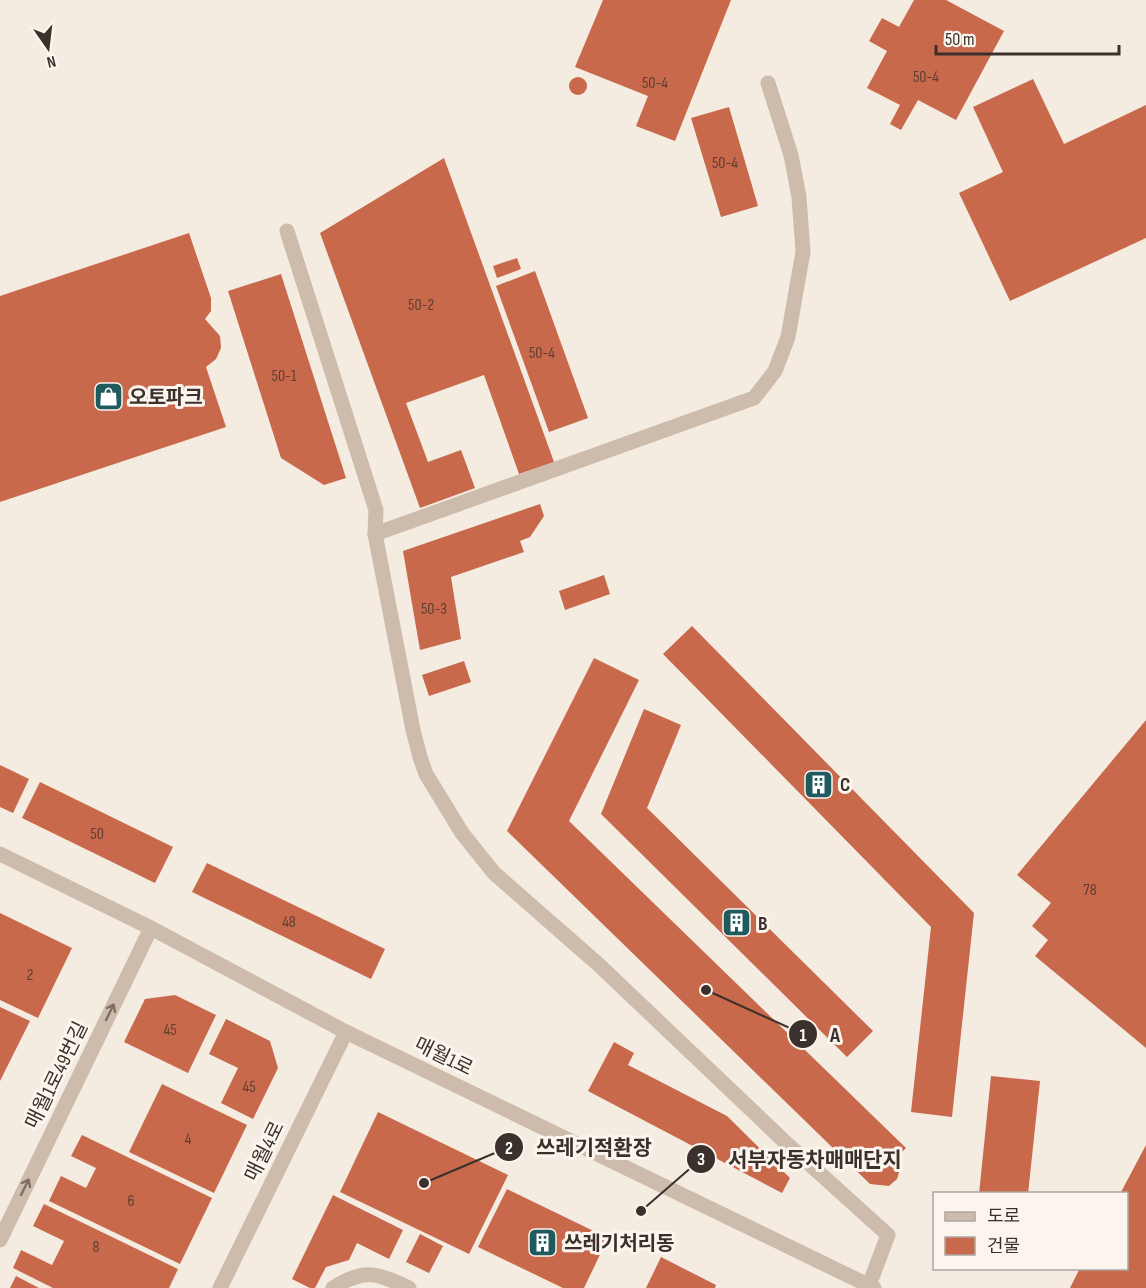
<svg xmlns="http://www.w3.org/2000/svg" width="1146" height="1288" font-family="'Sofia Sans Condensed','Noto Sans KR',sans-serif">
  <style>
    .building { fill: #c8694b }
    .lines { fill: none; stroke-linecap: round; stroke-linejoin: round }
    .minor { stroke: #cdbbac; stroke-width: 15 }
    .oneway { stroke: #7d6f65 }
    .labels { text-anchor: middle; stroke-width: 6; stroke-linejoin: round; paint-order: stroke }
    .number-label { font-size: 16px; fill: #5e3e33 }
    .poi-label { font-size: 20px; font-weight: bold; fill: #3b302b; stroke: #fbf5ee; text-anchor: start }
    .street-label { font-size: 20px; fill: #3b302b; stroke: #fbf5ee }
    .leader { fill: none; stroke: #3b302b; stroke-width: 2 }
    .callout-dot { fill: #3b302b; stroke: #fbf5ee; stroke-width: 2 }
    .mark-label { font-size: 18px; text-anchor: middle; font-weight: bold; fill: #fff }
    .callout-label { font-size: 21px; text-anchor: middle; font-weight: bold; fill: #3b302b; stroke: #fbf5ee; stroke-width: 6; stroke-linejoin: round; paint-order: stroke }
  </style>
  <rect width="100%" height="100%" fill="#f4ebe1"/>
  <g class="building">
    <polygon points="603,0 731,0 675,141 636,126 648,96 575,67"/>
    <polygon points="914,0 946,0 1004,31 956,120 918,100 901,130 890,124 900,105 867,88 887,51 869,41 882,18 899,27"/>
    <circle cx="578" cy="86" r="9"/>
    <polygon points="1033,79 1064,144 1146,105 1146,238 1010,301 959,193 1003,172 973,107"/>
    <polygon points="729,107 758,206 721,217 691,118"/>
    <polygon points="444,158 554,462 519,474 484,375 406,403 428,462 461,450 475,488 420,508 320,233"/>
    <polygon points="189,233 211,298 211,311 205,319 220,336 221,348 216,359 206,367 226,427 0,502 0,296"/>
    <polygon points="517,258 521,269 497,278 493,266"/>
    <polygon points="535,271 588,418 549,432 496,286"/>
    <polygon points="281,274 346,478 324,485 281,458 228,291"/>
    <polygon points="540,504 544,516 530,537 520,541 524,552 451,577 461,639 420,650 403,551"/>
    <polygon points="604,575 610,594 565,610 559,591"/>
    <polygon points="692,626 974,913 952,1117 911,1112 931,927 663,654"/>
    <polygon points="594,658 639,680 569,821 906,1148 898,1156 901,1166 897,1179 889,1186 870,1184 507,831"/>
    <polygon points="464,661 471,682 429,696 422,675"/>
    <polygon points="644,709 681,725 647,808 873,1031 847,1057 601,814"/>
    <polygon points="1146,720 1146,1048 1035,956 1048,940 1032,926 1051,903 1017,875"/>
    <polygon points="0,765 29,779 13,813 0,807"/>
    <polygon points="40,782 173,847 155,883 22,818"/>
    <polygon points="207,863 385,949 371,979 192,892"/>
    <polygon points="0,913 72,948 38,1018 0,1000"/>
    <polygon points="175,995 216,1015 188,1073 124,1042 145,999"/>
    <polygon points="0,1007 30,1021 0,1081"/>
    <polygon points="226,1019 270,1041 278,1068 253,1119 221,1103 238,1068 209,1054"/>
    <polygon points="614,1042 634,1053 628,1065 727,1116 790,1178 782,1193 588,1091"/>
    <polygon points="991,1076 1040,1081 1028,1194 979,1194"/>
    <polygon points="162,1084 247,1125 214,1193 129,1152"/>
    <polygon points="378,1112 508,1175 469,1254 340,1192"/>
    <polygon points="82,1135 212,1198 180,1264 49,1201 61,1176 86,1188 96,1168 71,1156"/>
    <polygon points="1146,1145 1146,1288 1070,1288 1080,1268 1126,1268 1126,1194 1120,1194"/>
    <polygon points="507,1189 608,1238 584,1288 563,1288 478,1247"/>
    <polygon points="333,1195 403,1230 389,1259 357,1243 349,1260 326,1267 315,1288 310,1288 292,1279"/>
    <polygon points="44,1204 178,1269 169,1288 53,1288 13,1268 21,1250 52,1265 64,1241 33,1226"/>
    <polygon points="420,1234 443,1246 429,1273 406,1262"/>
    <polygon points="661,1257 716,1285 715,1288 646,1288"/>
    <polygon points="16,1276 39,1288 10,1288"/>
  </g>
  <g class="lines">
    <g class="minor">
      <polyline points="287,231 376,510 375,534 413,730 420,757 426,774 462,833 494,873 599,965 784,1141 888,1235 868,1288"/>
      <polyline points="375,534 754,398 775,371 788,337 803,252 799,197 791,155 768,83"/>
      <polyline points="0,854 151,928 346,1032 874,1288"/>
      <polyline points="0,1240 151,928"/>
      <polyline points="220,1288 346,1032"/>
      <path d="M333,1288c31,-20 44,-15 76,0"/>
    </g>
  </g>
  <defs><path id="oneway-shaft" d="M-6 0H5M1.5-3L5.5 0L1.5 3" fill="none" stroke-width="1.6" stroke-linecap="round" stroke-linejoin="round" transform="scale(1.5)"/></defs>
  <g class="oneway">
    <use href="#oneway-shaft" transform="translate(110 1012) rotate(-64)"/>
    <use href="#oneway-shaft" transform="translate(25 1187) rotate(-64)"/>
  </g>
  <defs>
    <symbol id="shop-square" viewBox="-11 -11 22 22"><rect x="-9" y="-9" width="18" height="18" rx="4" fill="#1f5a5e" stroke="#fbf5ee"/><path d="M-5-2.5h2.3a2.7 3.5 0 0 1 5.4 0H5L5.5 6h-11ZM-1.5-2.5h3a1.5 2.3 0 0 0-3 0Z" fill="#fff"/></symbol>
    <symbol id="building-square" viewBox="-11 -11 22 22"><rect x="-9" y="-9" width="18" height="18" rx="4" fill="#1f5a5e" stroke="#fbf5ee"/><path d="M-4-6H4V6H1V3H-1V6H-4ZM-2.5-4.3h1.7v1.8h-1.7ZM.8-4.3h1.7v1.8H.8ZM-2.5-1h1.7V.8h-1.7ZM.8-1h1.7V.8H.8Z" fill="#fff"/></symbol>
  </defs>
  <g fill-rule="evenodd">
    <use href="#shop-square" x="92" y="380" width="33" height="33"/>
    <use href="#building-square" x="802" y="768" width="33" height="33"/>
    <use href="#building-square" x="720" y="906" width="33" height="33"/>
    <use href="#building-square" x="526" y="1226" width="33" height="33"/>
  </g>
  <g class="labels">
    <g class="number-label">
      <text x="926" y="82">50-4</text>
      <text x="655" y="88">50-4</text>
      <text x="725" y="168">50-4</text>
      <text x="421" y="310">50-2</text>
      <text x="542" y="358">50-4</text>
      <text x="284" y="381">50-1</text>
      <text x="434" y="614">50-3</text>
      <text x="97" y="839">50</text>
      <text x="1090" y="895">78</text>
      <text x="289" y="927">48</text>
      <text x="30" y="980">2</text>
      <text x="170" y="1035">45</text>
      <text x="249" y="1092">45</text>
      <text x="188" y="1144">4</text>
      <text x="131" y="1206">6</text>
      <text x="96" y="1252">8</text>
    </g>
    <g class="poi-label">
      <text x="129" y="404">오토파크</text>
      <text x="840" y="791">C</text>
      <text x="758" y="930">B</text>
      <text x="564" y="1250">쓰레기처리동</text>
    </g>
    <g class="street-label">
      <text transform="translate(444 1056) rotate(26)" y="7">매월1로</text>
      <text transform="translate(56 1075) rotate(-64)" y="7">매월1로49번길</text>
      <text transform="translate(264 1151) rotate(-64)" y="7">매월4로</text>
    </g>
  </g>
  <path class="leader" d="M706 990L803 1034M424 1183L509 1147M641 1211L701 1159"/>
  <g class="callout-dot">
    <circle cx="706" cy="990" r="6"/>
    <circle cx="424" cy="1183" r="6"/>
    <circle cx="641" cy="1211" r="6"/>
    <circle cx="803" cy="1034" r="15"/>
    <circle cx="509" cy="1147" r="15"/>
    <circle cx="701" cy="1159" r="15"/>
  </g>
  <g class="mark-label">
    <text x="803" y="1041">1</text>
    <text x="509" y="1154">2</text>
    <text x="701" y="1165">3</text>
  </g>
  <g class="callout-label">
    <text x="835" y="1042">A</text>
    <text x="594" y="1155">쓰레기적환장</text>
    <text x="815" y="1167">서부자동차매매단지</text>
  </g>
  <rect x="933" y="1192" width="195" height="78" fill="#fbf5ee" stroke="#aea6a0" stroke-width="1.5"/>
  <rect x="945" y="1212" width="30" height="9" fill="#cdbbac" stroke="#aea6a0" stroke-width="1.5"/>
  <text x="987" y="1222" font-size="18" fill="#3b302b">도로</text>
  <rect x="945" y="1237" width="30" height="18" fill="#c8694b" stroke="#aea6a0" stroke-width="1.5"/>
  <text x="987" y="1252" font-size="18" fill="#3b302b">건물</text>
  <g transform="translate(48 48) rotate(166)" stroke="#fbf5ee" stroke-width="4.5" paint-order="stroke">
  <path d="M0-4.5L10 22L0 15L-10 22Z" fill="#3b302b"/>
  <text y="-9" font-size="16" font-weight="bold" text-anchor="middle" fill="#3b302b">N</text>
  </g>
  <path d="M936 45v9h183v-9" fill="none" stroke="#3b302b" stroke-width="3"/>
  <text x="945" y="45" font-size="18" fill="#3b302b" stroke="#fbf5ee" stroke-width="4.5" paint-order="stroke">50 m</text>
</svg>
